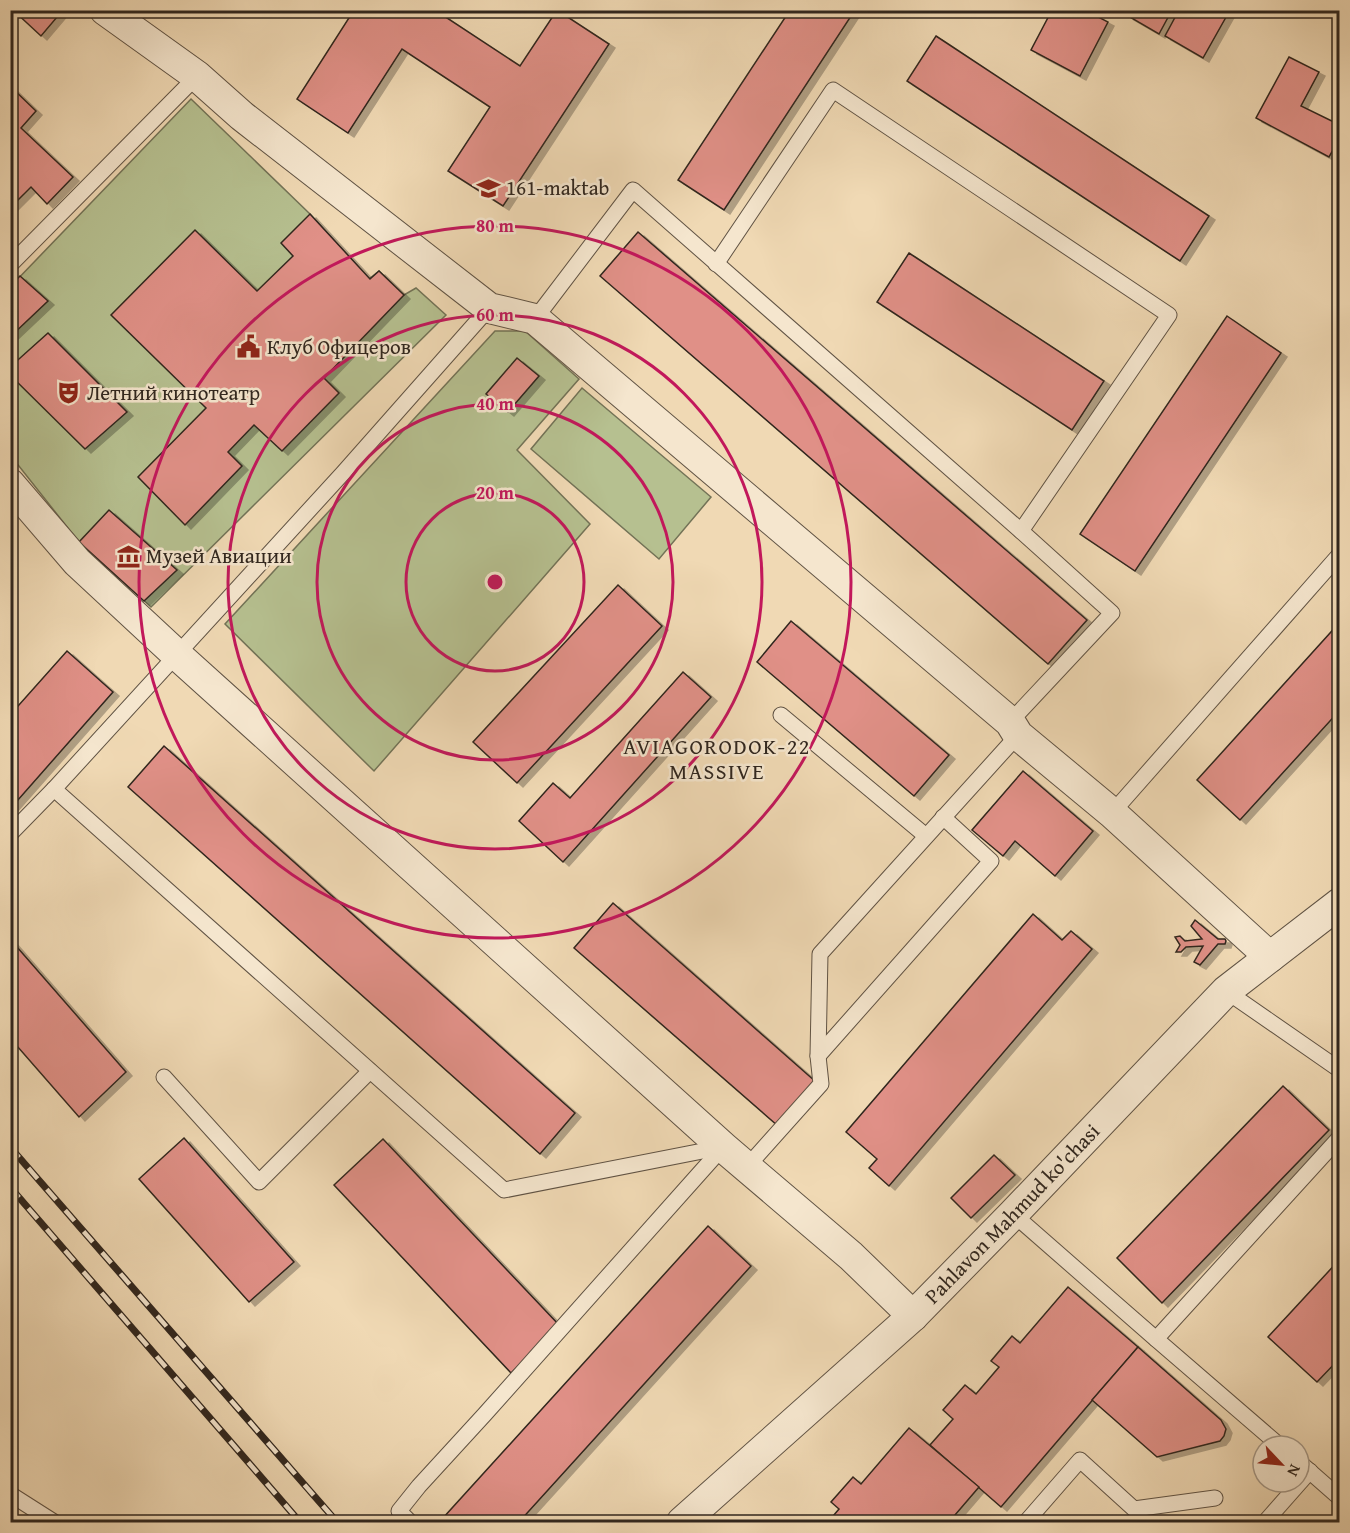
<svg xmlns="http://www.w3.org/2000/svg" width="1350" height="1533" font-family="'Gentium Book Plus',serif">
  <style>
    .green { fill: #b6c090; stroke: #737357; stroke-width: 1.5 }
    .building { fill: #e09087; stroke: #30261e; stroke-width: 1.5; filter: url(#shadow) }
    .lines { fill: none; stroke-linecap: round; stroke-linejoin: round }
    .lane-casing { stroke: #605344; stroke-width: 17 }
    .street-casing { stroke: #605344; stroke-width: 32 }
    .lane { stroke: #f5e6ce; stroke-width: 15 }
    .street { stroke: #f5e6ce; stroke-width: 30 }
    .rail-casing { stroke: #30261e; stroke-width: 7 }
    .rail { stroke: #f5e6ce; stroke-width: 4.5; stroke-dasharray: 14; stroke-linecap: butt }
    .ring { fill: none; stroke: #c2185b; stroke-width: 3 }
    .labels { text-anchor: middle; stroke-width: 5; stroke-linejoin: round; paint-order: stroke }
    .poi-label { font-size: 21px; fill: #30261e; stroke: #f5e6ce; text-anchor: start }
    .street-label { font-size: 21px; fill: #30261e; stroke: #f5e6ce }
    .neighbourhood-label { font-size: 22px; letter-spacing: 1.5px; fill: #30261e; stroke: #f5e6ce }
    .centre { fill: #c2185b; stroke: #f5e6ce; stroke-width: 3 }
    .ring-label { font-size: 18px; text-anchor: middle; font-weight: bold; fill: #c2185b; stroke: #f5e6ce; stroke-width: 5; stroke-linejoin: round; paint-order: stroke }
  </style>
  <defs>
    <filter id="shadow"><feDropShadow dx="6" dy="4" stdDeviation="0" flood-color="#0004"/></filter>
  </defs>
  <rect width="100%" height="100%" fill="#f0d9b4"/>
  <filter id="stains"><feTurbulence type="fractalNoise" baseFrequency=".00333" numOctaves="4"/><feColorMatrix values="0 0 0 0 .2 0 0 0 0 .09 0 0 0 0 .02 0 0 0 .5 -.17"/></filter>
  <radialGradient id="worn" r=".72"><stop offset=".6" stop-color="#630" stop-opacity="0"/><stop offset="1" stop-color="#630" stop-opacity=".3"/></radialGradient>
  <g class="green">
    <polygon points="191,99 310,214 369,279 379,271 404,295 416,288 446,315 151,607 79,542 11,456 11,286"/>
    <polygon points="495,331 525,331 579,379 517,450 590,524 374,771 225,624"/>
    <polygon points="582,388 711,497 659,559 531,449"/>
  </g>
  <g class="building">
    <polygon points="13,10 63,10 41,36"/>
    <polygon points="354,10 435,10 520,66 557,10 609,44 503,206 448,171 490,107 402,49 348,133 297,99"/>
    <polygon points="790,10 855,10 724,210 678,180"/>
    <polygon points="1052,10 1085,10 1108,22 1080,76 1031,50"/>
    <polygon points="1131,10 1172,10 1159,34 1128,16"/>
    <polygon points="1179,10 1230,10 1203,58 1165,36"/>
    <polygon points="936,36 1209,216 1180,261 907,81"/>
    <polygon points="1289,57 1319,72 1301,106 1340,125 1340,138 1329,157 1256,118"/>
    <polygon points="10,86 36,111 21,128 73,177 47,204 31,187 10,208"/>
    <polygon points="310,214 370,279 379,271 404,295 324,378 339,393 282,451 254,425 228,452 242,466 185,525 138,477 206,408 111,315 195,230 257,291 293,256 281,243"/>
    <polygon points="638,232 1087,620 1048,664 600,276"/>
    <polygon points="909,253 1104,381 1072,430 877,302"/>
    <polygon points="20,276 48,301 10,337 10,286"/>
    <polygon points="1227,316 1281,353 1135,571 1080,534"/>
    <polygon points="48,333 127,412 85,449 10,375 10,367"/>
    <polygon points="517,358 539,376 508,412 486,394"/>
    <polygon points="109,510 177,570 144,601 79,542"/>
    <polygon points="618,585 662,626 517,783 473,742"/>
    <polygon points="791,621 949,755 914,796 757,662"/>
    <polygon points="1340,622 1340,710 1240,820 1197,780"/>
    <polygon points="67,651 113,692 10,809 10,715"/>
    <polygon points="683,672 711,697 563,862 519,821 553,783 570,798"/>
    <polygon points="164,746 575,1113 540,1154 128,787"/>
    <polygon points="1023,771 1093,831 1055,876 1015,841 1003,856 972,830"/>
    <polygon points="613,903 816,1082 778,1126 574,948"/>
    <polygon points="1033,914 1062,940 1071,931 1092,949 889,1186 869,1168 877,1159 846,1132"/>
    <polygon points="1195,920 1218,939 1225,939 1226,941 1225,944 1218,944 1200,965 1194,962 1203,946 1186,947 1181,952 1176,952 1180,945 1175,937 1180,936 1185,941 1202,939 1191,926"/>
    <polygon points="10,939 126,1072 79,1117 10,1038"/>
    <polygon points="1283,1086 1329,1130 1162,1303 1117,1258"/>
    <polygon points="184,1138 294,1262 249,1302 139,1179"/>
    <polygon points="383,1139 560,1326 511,1373 334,1185"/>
    <polygon points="994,1155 1015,1175 971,1218 951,1198"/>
    <polygon points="708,1226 751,1266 519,1522 448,1522 443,1518"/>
    <polygon points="1340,1259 1340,1358 1317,1382 1268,1337"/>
    <polygon points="1068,1287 1138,1347 1001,1507 930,1445 953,1419 943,1410 965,1385 976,1394 999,1367 991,1361 1012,1336 1020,1343"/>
    <polygon points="1138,1347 1221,1420 1226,1429 1224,1436 1220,1441 1157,1457 1092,1400"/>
    <polygon points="909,1428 979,1487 949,1522 828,1522 839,1509 831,1502 853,1477 861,1484"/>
    <polygon points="1173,1517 1179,1519 1185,1522 1153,1522"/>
  </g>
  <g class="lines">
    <defs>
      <g id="lane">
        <polyline points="716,264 833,90 1169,315 1021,531"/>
        <polyline points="10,265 197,76"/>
        <polyline points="535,319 633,190 1021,531 1112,613 1010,722"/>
        <polyline points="781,715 926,836"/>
        <polyline points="54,789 504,1190 723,1147"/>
        <polyline points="1112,813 1340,554"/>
        <polyline points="10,834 54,789 343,473 489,308"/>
        <polyline points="1226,991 1340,1070"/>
        <polyline points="818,1056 991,861 943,817"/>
        <polyline points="164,1077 259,1182 370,1071"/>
        <polyline points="746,1168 821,1084 818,1056 820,954 1018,735"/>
        <polyline points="1013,1214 1156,1339 1340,1137"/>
        <polyline points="1156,1339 1280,1446"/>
        <polyline points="1299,1462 1340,1498"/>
        <polyline points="10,1494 54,1522"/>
        <polyline points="410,1522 399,1511 419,1486 485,1414 723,1147"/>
        <polyline points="1026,1522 1080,1460 1134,1509 1215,1498"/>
        <polyline points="1265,1522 1310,1471"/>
      </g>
      <g id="street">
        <polyline points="105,10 197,76 242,116 489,308 535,319 1010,722 1018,735 1112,813 1270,957"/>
        <polyline points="10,484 77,562 176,654 723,1147 851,1256 913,1316"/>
        <path id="s1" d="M682,1522l231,-206 100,-102 213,-223 114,-88"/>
      </g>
    </defs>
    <use href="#lane" class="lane-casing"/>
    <use href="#street" class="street-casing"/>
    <use href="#lane" class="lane"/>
    <use href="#street" class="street"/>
    <defs>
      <g id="rail">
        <polyline points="10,1147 337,1522"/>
        <polyline points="10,1187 300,1522"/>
      </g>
    </defs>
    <use href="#rail" class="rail-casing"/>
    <use href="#rail" class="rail"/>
  </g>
  <g class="ring">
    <circle cx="495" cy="582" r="89"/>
    <circle cx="495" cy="582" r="178"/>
    <circle cx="495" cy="582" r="267"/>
    <circle cx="495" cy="582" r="356"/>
  </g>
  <defs>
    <symbol id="school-bare" viewBox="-9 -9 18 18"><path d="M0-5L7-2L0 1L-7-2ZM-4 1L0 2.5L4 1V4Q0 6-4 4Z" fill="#8f2418" stroke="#f5e6ce" stroke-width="2.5" paint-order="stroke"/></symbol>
    <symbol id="civic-bare" viewBox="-9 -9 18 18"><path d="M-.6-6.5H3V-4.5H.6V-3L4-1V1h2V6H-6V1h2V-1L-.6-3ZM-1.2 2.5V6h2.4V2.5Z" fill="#8f2418" stroke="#f5e6ce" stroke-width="2.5" paint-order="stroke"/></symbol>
    <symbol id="theatre-bare" viewBox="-9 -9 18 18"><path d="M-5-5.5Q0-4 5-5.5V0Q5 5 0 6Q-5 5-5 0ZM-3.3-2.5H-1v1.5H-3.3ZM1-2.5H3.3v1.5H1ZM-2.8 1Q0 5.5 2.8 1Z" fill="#8f2418" stroke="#f5e6ce" stroke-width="2.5" paint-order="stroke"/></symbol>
    <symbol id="museum-bare" viewBox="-9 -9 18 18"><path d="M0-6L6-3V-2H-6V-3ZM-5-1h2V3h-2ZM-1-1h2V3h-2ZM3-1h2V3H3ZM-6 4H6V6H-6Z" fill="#8f2418" stroke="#f5e6ce" stroke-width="2.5" paint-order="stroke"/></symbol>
  </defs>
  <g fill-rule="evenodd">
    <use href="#school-bare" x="472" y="172" width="33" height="33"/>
    <use href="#civic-bare" x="232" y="330" width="33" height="33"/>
    <use href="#theatre-bare" x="52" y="376" width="33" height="33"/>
    <use href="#museum-bare" x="112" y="540" width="33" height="33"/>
  </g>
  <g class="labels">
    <g class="poi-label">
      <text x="506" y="195">161-maktab</text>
      <text x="267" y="354">Клуб Офицеров</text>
      <text x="87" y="400">Летний кинотеатр</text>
      <text x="146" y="563">Музей Авиации</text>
    </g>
    <g class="street-label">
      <text dy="7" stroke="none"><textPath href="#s1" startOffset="452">Pahlavon Mahmud ko'chasi</textPath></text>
    </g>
    <g class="neighbourhood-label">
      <text x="717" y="754">AVIAGORODOK-22<tspan x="717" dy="25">MASSIVE</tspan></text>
    </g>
  </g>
  <circle cx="495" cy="582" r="9" class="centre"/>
  <g class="ring-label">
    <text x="495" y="232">80 m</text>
    <text x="495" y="321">60 m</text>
    <text x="495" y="410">40 m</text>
    <text x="495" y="499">20 m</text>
  </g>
  <rect width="1350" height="1533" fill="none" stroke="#f0d9b4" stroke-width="36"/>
  <rect x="12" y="12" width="1326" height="1509" fill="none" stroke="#30261e" stroke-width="3"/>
  <rect x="18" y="18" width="1314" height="1497" fill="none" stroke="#30261e" stroke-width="1.5"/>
  <g transform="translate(1281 1464) rotate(116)"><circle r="28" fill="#f5e6ce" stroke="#a69988" stroke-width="1.5"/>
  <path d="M0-4.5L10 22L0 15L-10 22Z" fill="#8f2418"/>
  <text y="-9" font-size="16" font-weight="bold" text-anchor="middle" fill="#30261e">N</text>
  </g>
  <rect width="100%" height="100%" filter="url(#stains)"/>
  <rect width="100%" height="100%" fill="url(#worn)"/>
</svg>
